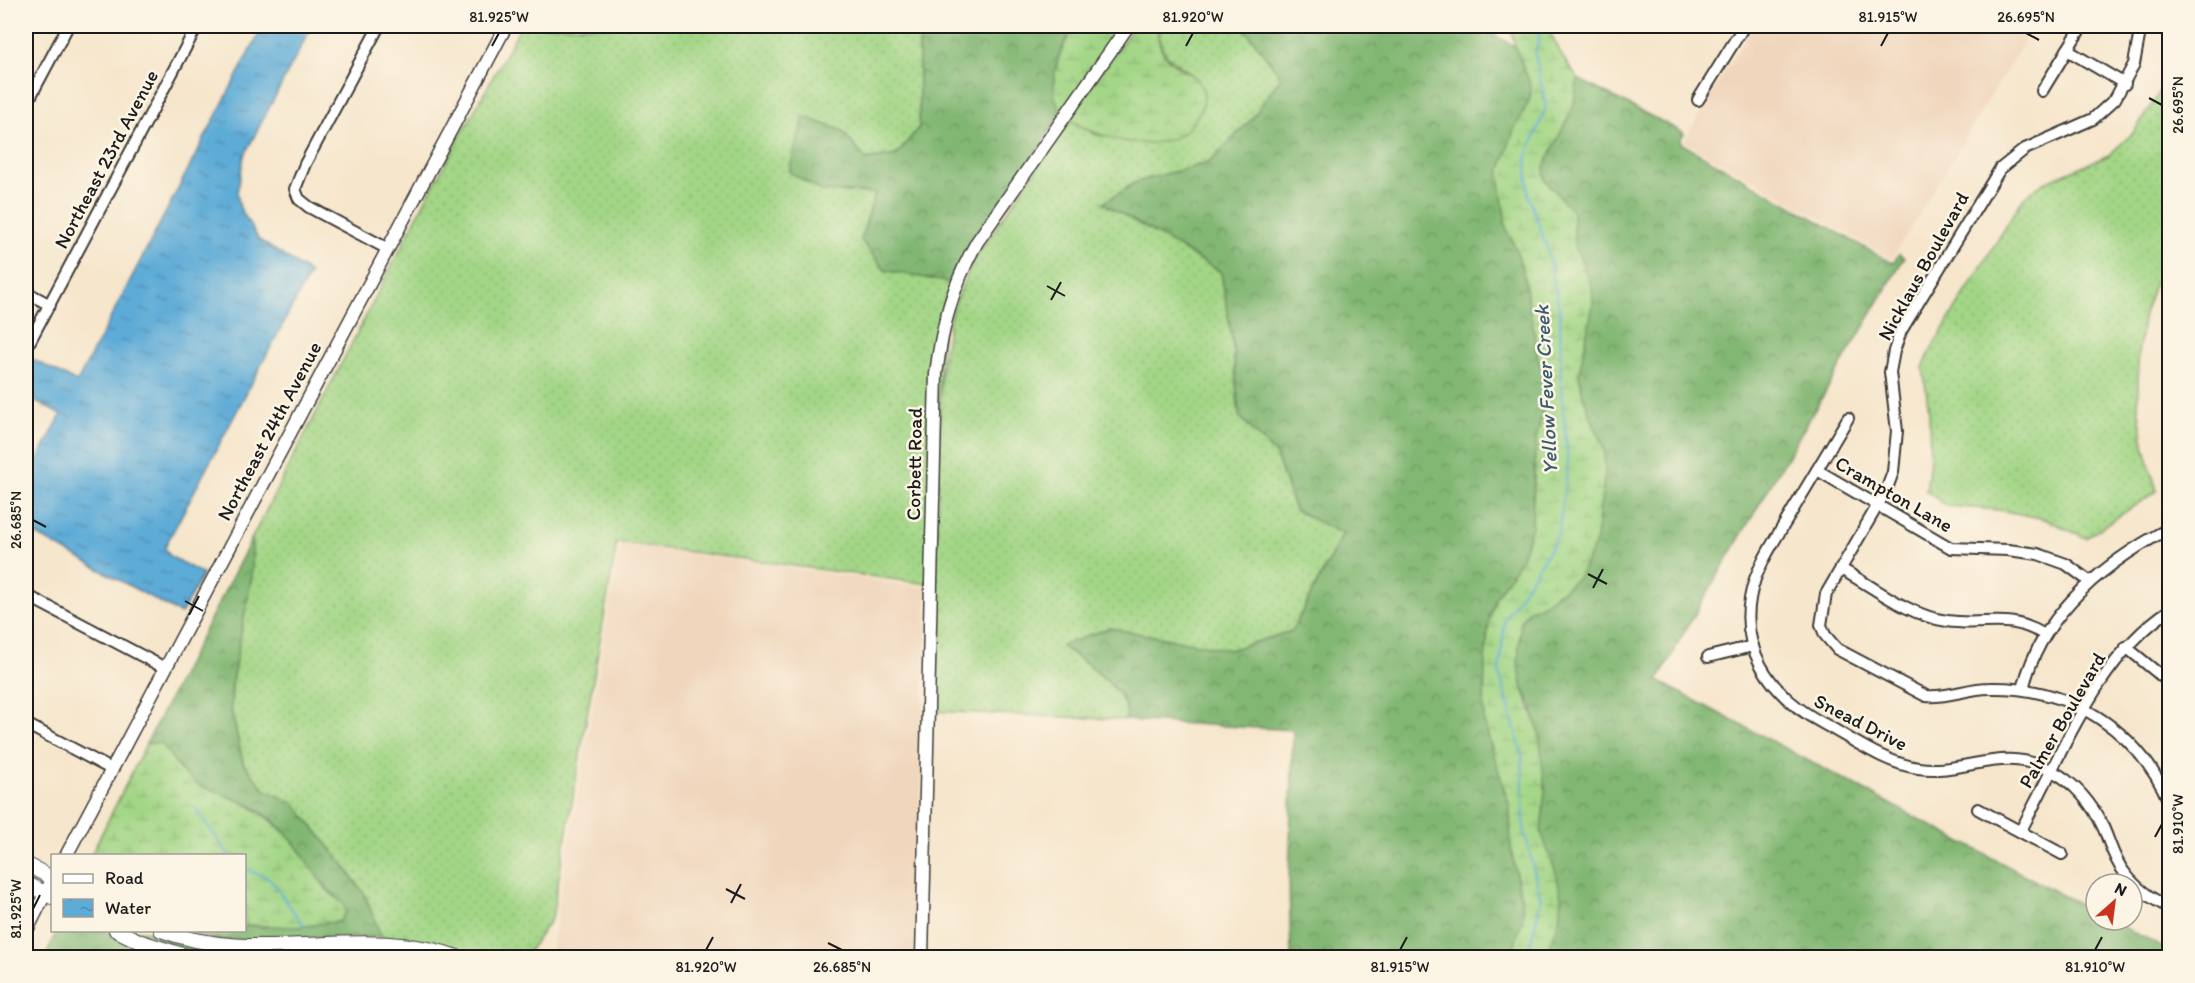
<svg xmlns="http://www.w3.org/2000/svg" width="2195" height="983" font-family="Itim,sans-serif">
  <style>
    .built { fill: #f0d6bc }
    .grass { fill: url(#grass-dots); stroke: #607951; stroke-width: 1.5 }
    .forest { fill: url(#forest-crowns); stroke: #4f6a48; stroke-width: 1.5 }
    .wetland { fill: url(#wetland-marsh); stroke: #607951; stroke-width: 1.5 }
    .water { fill: url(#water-ripples); stroke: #3c647a; stroke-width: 1.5 }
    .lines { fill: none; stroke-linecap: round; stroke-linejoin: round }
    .stream { stroke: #5dabd7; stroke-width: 2 }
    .minor-casing { stroke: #3d3a36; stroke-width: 14 }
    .tertiary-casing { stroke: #3d3a36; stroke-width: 15 }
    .secondary-casing { stroke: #3d3a36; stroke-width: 16 }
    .minor { stroke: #fff; stroke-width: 10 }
    .tertiary { stroke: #fff; stroke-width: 12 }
    .secondary { stroke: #fff; stroke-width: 14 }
    .ticks { fill: none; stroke: #1c1c1c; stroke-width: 2 }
    .labels { text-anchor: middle; stroke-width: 5; stroke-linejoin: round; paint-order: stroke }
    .street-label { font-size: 20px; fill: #1c1c1c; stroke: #fcf5e5 }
    .water-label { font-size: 21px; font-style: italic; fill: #395c70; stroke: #fcf5e5 }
    .neatline { fill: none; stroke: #1c1c1c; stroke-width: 2 }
    .ticks-label { font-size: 15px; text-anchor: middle; fill: #1c1c1c }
  </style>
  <defs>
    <pattern id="grass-dots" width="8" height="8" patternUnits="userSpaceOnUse" patternTransform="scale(1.5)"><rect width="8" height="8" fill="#a3d686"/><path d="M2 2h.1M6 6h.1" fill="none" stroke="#8cb773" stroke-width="1.8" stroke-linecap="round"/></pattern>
    <pattern id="forest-crowns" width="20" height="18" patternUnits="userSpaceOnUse" patternTransform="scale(1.5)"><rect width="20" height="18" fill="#82b773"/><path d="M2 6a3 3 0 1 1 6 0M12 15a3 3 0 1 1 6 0" fill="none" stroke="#6a945e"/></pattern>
    <pattern id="wetland-marsh" width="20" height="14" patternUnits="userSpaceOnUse" patternTransform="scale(1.5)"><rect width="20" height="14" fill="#a3d686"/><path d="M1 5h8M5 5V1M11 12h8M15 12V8" fill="none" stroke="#8cb773"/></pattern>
    <pattern id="water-ripples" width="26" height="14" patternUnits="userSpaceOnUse" patternTransform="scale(1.5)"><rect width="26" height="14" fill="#5dabd7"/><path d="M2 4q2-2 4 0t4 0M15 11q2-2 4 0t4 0" fill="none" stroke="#4c8aae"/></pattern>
  </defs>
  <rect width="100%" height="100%" fill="#fcf5e5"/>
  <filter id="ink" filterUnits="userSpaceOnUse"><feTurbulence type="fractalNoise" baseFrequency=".0167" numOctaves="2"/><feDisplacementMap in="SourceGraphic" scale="12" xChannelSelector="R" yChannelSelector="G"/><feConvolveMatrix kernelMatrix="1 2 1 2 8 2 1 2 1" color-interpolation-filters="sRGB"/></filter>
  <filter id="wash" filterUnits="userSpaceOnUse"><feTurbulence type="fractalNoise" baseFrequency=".008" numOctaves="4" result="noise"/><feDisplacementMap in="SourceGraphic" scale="24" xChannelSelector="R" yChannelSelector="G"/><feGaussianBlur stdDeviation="1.35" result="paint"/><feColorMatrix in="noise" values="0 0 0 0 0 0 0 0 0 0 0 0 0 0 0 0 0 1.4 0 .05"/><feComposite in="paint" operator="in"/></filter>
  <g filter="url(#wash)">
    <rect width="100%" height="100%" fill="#f6e6cc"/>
    <g class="built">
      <polygon points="1752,26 2033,26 1892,259 1684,141"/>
      <polygon points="620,544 927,588 916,957 550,958"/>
    </g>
    <g class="grass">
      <polygon points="521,26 940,26 919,42 919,127 897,155 866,160 841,130 822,191 875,193 861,240 885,270 952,283 944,303 927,584 617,542 552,918 525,957 474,957 420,942 381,937 365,895 343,864 294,804 265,790 243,763 231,709 232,681 252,575 252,538 427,197"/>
      <path d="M1157,26h86l39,51 -31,43 -43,43 -72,19 42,65 43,25 12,73 6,71 37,39 19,55 48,23 -51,98 -62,19 -121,-22 -48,18c20,13 73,48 65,74l-194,-9 9,-337 9,-58 16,-40 16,-28 88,-128 27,15 44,7 58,-61c-25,-25 -36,-15 -42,-55z"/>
      <polygon points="2169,69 2169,240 2144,314 2138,354 2138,406 2145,449 2157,491 2086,538 2045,519 2000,510 1947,506 1926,491 1930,460 1929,413 1923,367 1934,344 2024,197 2047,181 2109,155 2134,132 2158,95"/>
    </g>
    <g class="forest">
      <path d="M940,26h136c-23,28 -25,52 -14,86l-110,171 -67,-13 -24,-30 14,-47 -53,-2 -33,-19 15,-55 37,13 25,30 31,-5 22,-28v-85z"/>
      <path d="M1243,26h232l40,20 16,40 -1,13 -16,31 -15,45 8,56 8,15 8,25 23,129 -6,23 -6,47 -2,56 -10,32 -26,39 -7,24 -4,40 -1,61 26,86 1,40 13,66 -13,43h-220l-2,-74 4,-153 -167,-10c8,-27 -46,-62 -65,-74l48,-18 121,22 62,-19 51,-97 -48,-24 -19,-55 -37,-39 -6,-71 -12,-73 -118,-69 33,-21 72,-19 43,-43 30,-43z"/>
      <polygon points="1578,79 1684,133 1680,140 1682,144 1890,262 1894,262 1899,254 1904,258 1682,636 1658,681 2096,913 2096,920 2110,920 2169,951 2169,957 2026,958 1920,953 1858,958 1546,957 1559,921 1541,832 1545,789 1532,706 1523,689 1518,664 1521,620 1528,611 1545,603 1578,578 1595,544 1605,473 1604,449 1583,397 1579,373 1593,305 1574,244 1573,212 1545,180 1544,167 1573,107"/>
      <path d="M252,538v37l-20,106 -1,28 12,54 22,27 29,13 49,61 22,31 16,42 -149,4 -55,-10 67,-1 1,-5 21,2 70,-31c-24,-17 -33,-47 -54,-67 -14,-14 -32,-26 -51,-31 -11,-4 -24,-7 -34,-13 -19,-12 -22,-29 -41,-42l-10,1z"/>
      <polygon points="57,930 106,931 173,958 45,958"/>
      <path d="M128,931h20l19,7 216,8 -1,7c-55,-2 -110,10 -166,4 -30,-2 -60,-16 -88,-26z"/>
    </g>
    <g class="wetland">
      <path d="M1076,26h47l-61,86c-18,-26 -3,-64 14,-86z"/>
      <path d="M1134,26h23c1,10 2,22 9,30 10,14 30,15 37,34 3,10 -1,18 -6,26 -23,45 -95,25 -129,3z"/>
      <polygon points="1510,26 1547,26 1562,56 1578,79 1573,107 1544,167 1545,180 1573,212 1574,244 1592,287 1593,305 1579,373 1583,397 1604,449 1605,473 1595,544 1578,578 1545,603 1528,611 1521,620 1518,664 1523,689 1539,731 1545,790 1541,832 1556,873 1561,897 1559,921 1546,958 1511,957 1524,913 1511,848 1510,808 1484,722 1485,661 1489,621 1496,597 1522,558 1532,526 1536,440 1546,400 1523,271 1515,246 1507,231 1499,175 1514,130 1530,99 1531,86 1515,46"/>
      <polygon points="156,743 163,745 179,769 198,785 245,803 271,820 292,840 326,889 344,905 346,911 340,921 298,927 245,925 244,856 91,855 146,744"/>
    </g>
    <polygon class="water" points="263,26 312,26 244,156 237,193 240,208 259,240 310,273 167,543 165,548 170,556 203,574 181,614 26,529 26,481 61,415 26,396 26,356 77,382"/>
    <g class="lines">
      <g class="stream">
        <polyline points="195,808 230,856"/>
        <polyline points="244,869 269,878 305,927"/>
        <polyline points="1527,958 1541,900 1524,829 1522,755 1499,672 1505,619 1558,536 1568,464 1561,386 1560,313 1547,248 1528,194 1527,156 1546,108 1535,54 1540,37 1534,26"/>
      </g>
    </g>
  </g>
  <g filter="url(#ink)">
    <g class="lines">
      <defs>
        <g id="minor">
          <polyline points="379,26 305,164 295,189 299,199 309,207 388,249"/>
          <path d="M2141,26l-7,38 -19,35 -22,20 -68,30 -25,20 -99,162 -7,20 -4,21 7,59 -4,41 -7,19 -60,103 -5,31 4,10 12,14 89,47c22,2 42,-8 63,-8 81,-2 150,42 181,116"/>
          <polyline points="2067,50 2125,84"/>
          <polyline points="2042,91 2082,26"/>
          <polyline points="1698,100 1744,26"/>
          <polyline points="26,105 68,26"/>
          <polyline points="26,292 50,305"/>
          <polyline points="30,341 197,26"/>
          <path d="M1848,418c-18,30 -36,60 -54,90 -13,23 -30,46 -39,71 -22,65 14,116 69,145 30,16 61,39 94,44 48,7 83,-24 134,3 22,11 41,34 51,56 7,15 10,31 21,45 12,17 28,27 46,36"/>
          <polyline points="1817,470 1951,548 2008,550 2038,554 2066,564 2089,581"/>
          <path d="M1841,569c33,18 68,47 106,52 40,6 59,-9 98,14"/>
          <polyline points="26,595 165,668"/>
          <polyline points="2126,647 2170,683"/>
          <polyline points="1708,657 1753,646"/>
          <path d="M2023,689c18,-76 81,-126 147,-161"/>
          <polyline points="26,724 111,769"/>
          <polyline points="1978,809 2062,854"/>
          <path d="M2021,830c40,-73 76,-173 149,-220"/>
        </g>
        <g id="tertiary">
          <polyline points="66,856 506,26"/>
          <polyline points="26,932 52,880"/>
          <path d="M922,958l14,-584c6,-48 17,-90 41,-132l151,-216"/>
        </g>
        <g id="secondary">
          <polyline points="26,864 52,878"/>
          <polyline points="26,883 52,897"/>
          <polyline points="116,930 141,942 192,958"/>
          <path d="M161,930c98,38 200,-8 299,28"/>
          <polyline points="363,958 372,958"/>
        </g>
      </defs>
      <use href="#minor" class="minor-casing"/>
      <use href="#tertiary" class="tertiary-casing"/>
      <use href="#secondary" class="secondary-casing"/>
      <use href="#minor" class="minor"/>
      <use href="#tertiary" class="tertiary"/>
      <use href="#secondary" class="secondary"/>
    </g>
  </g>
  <path class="ticks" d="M2026,33l13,7M492,46l7,-13M1186,46l7,-13M1881,46l7,-13M2149,98l13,7M1047,286l18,10M1051,300l10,-18M33,520l13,7M1588,574l19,10M1593,588l10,-19M185,601l18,10M189,615l10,-19M2155,837l7,-13M726,889l19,10M731,903l10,-19M33,909l7,-14M828,943l14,7M706,950l7,-13M1400,950l7,-13M2095,950l7,-13"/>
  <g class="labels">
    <g class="street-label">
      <text transform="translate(106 159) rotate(-62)" y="7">Northeast 23rd Avenue</text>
      <text transform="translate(1923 266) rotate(-61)" y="7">Nicklaus Boulevard</text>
      <text transform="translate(269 431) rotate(-62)" y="7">Northeast 24th Avenue</text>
      <text transform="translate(914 464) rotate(-89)" y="7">Corbett Road</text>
      <text transform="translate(1894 494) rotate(30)" y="7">Crampton Lane</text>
      <text transform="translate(2062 720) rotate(-60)" y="7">Palmer Boulevard</text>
      <text transform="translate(1861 722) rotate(27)" y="7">Snead Drive</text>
    </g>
    <g class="water-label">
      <text transform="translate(1546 390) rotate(-93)" y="7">Yellow Fever Creek</text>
    </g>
  </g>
  <rect width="2195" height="983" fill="none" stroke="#fcf5e5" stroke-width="66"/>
  <rect x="51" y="854" width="195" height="78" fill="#fcf5e5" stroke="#a29e95" stroke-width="1.5"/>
  <rect x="63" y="874" width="30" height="9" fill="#ffffff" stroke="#a29e95" stroke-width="1.5"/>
  <text x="105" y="884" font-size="18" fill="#1c1c1c">Road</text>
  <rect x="63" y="899" width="30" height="18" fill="url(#water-ripples)" stroke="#a29e95" stroke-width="1.5"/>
  <text x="105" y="914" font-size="18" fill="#1c1c1c">Water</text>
  <g transform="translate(2114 902) rotate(28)"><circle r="28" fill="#fcf5e5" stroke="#a29e95" stroke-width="1.5"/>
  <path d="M0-4.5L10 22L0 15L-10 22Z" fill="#c8321e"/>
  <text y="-9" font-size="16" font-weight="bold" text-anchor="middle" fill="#1c1c1c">N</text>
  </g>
  <rect x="33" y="33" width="2129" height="917" class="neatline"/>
  <g class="ticks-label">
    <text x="499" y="22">81.925°W</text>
    <text x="1193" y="22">81.920°W</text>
    <text x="1888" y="22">81.915°W</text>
    <text x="2026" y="22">26.695°N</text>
    <text transform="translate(2178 105) rotate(-90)" y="5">26.695°N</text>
    <text transform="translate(16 520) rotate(-90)" y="5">26.685°N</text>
    <text transform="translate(2178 824) rotate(-90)" y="5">81.910°W</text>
    <text transform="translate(16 909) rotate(-90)" y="5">81.925°W</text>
    <text x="706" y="972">81.920°W</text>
    <text x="842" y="972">26.685°N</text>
    <text x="1400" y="972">81.915°W</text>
    <text x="2095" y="972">81.910°W</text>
  </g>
</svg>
